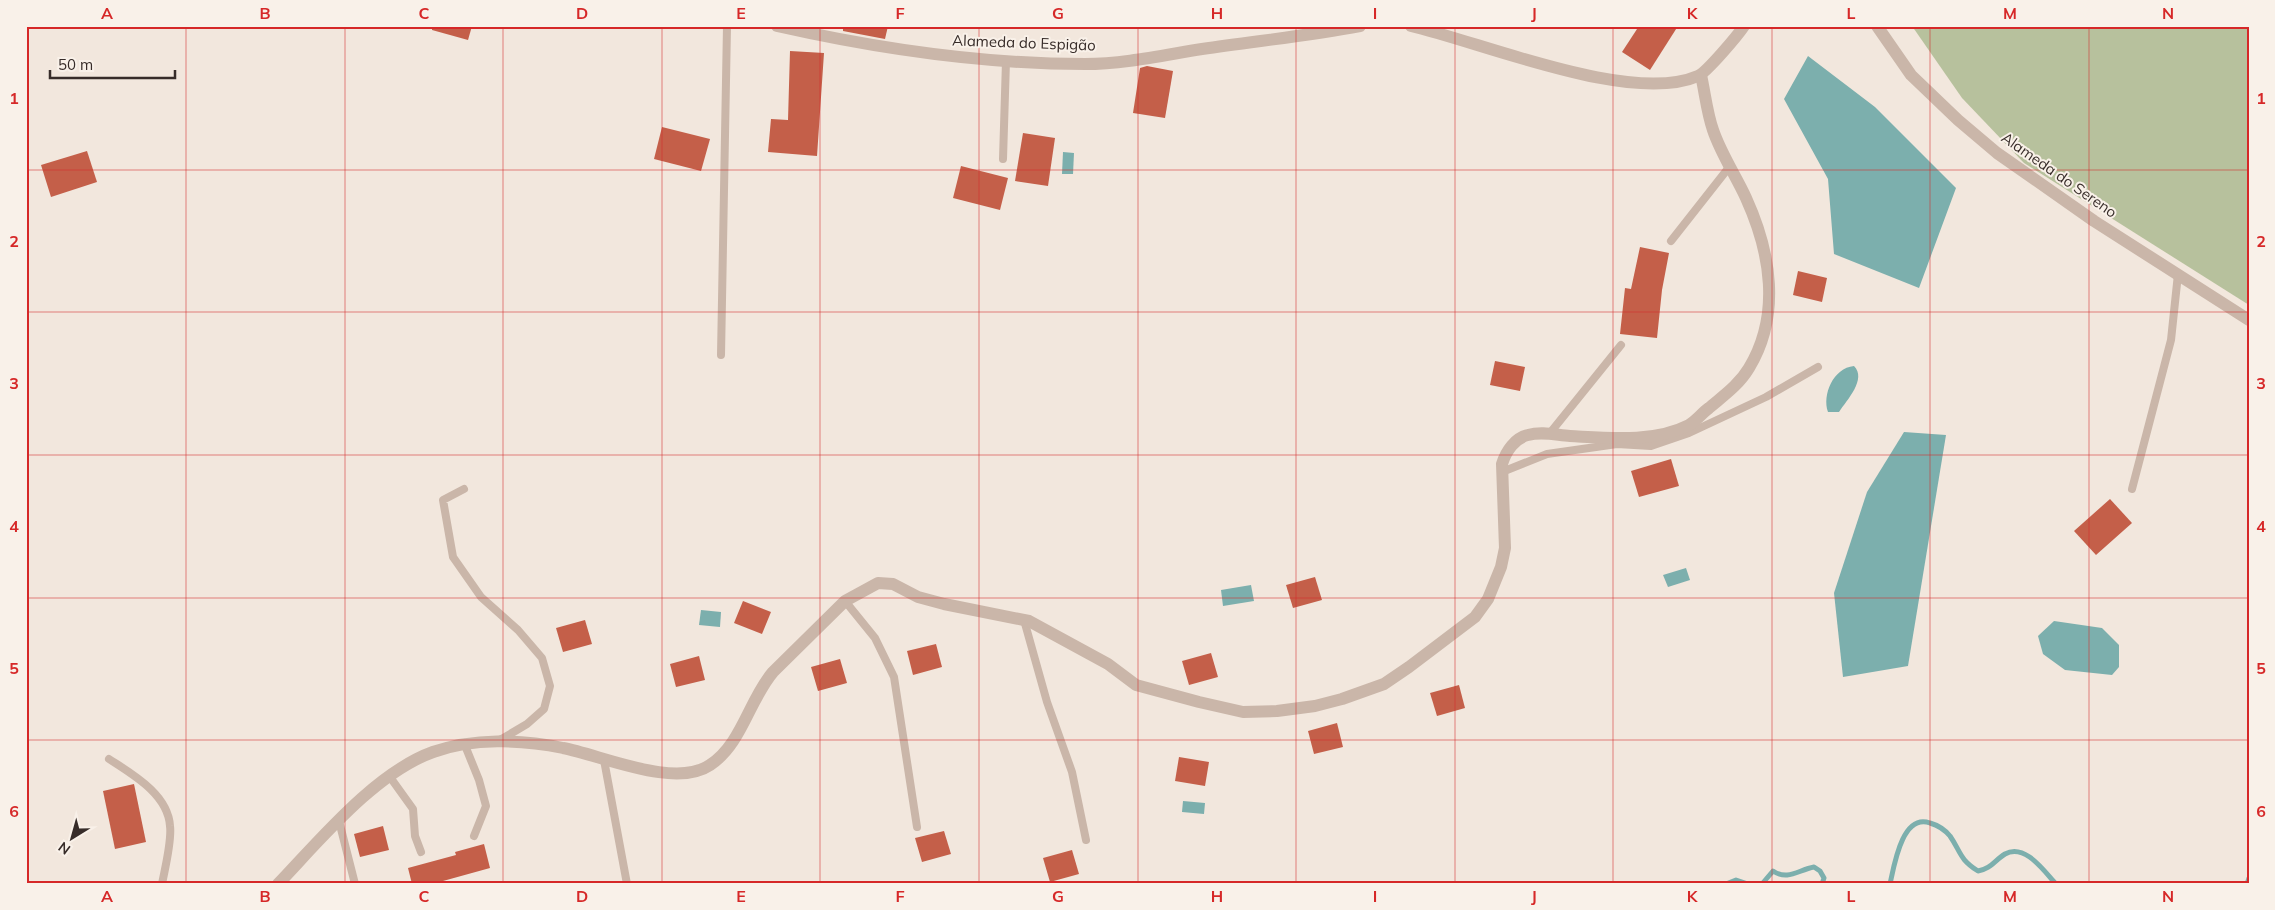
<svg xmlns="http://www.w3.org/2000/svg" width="2275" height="910" font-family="Mulish,sans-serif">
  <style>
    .green { fill: #b7c19d }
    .water { fill: #7cafad }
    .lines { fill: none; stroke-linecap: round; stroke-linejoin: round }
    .stream { stroke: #7cafad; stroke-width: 5 }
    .building { fill: #c45f49 }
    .service { stroke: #cab6a9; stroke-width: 8 }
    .minor { stroke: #cab6a9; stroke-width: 12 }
    .tertiary { stroke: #cab6a9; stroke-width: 12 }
    .grid { fill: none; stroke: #d62828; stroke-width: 1; stroke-opacity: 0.55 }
    .labels { text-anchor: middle; stroke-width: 4; stroke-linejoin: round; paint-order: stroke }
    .street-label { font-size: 15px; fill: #372c29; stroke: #f9f1e9 }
    .neatline { fill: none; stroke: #d62828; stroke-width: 2 }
    .grid-label { font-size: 16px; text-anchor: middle; font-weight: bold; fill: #d62828 }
  </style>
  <rect width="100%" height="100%" fill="#f2e7dd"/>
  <polygon class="green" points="1912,26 2249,26 2249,305 2024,163 1962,98"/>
  <g class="water">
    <polygon points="1808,56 1875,107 1956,188 1919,288 1834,254 1828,179 1784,99"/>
    <polygon points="1063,152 1074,153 1073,174 1062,174"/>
    <path d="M1854,366c13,13 -7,34 -15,46h-11c-6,-17 5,-44 26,-46z"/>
    <polygon points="1904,432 1946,435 1908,666 1843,677 1834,593 1867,492"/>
    <polygon points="1686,568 1690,580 1668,587 1663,575"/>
    <polygon points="1251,585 1254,601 1223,606 1221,590"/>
    <polygon points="701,610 721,612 720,627 699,625"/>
    <polygon points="2054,621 2102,628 2119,645 2119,667 2112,675 2065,670 2043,654 2038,636"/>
    <polygon points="1183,801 1205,803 1204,814 1182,812"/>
  </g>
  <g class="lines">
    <g class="stream">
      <polyline points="1726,884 1736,880 1748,884"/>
      <path d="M1762,884l11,-13c15,10 25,-1 41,-4l6,4 4,7 -2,6"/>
      <path d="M1890,884c4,-18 12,-71 40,-61 7,2 15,7 20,13 11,16 9,23 28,35 13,-2 17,-11 27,-17 20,-11 39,17 51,30"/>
      <polyline points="2247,884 2249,878"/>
    </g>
  </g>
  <g class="building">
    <polygon points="432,26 472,26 468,40 432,30"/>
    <polygon points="843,26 888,26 885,39 843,31"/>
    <polygon points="1639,26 1678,26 1650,70 1622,52"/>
    <polygon points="790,51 824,53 817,156 768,152 771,119 788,120"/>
    <polygon points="1147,66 1173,71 1165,118 1133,113 1140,68"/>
    <polygon points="662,127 710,139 701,171 654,159"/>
    <polygon points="1023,133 1055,138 1048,186 1015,181"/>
    <polygon points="87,151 97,182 51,197 41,165"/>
    <polygon points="961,166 1008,178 1000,210 953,198"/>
    <polygon points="1640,247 1669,253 1662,290 1657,338 1620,334 1625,288 1631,289"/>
    <polygon points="1798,271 1827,278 1822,302 1793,295"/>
    <polygon points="1495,361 1525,367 1520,391 1490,385"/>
    <polygon points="1671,459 1679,486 1639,497 1631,471"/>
    <polygon points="2110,499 2132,523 2096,555 2074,531"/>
    <polygon points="1315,577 1322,600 1293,608 1286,585"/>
    <polygon points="743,601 771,612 762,634 734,623"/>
    <polygon points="585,620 592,644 563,652 556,628"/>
    <polygon points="936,644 942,667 913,675 907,651"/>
    <polygon points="1211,653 1218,677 1189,685 1182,661"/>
    <polygon points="699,656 705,680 676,687 670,664"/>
    <polygon points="840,659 847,683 818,691 811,667"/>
    <polygon points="1459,685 1465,708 1437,716 1430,693"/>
    <polygon points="1337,723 1343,747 1314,754 1308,731"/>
    <polygon points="1179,757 1209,762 1205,786 1175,781"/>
    <polygon points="134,784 146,842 115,849 103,791"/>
    <polygon points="383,826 389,850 360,857 354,834"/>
    <polygon points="944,831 951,854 922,862 915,838"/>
    <polygon points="484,844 490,868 443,881 443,884 412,884 408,868 456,855 455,852"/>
    <polygon points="1072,850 1079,874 1050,882 1043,858"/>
  </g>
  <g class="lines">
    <g class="service">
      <polyline points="1003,159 1006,61"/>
      <polyline points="1671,241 1730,166"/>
      <polyline points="721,355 727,26"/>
      <polyline points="1550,433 1621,345"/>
      <polyline points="1502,472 1547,454 1617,444 1651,446 1689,433 1766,397 1818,367"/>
      <polyline points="464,489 443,500 453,557 481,597 518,630 542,658 550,686 544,709 527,724 500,740"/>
      <polyline points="2132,489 2171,340 2178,274"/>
      <polyline points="845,601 875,638 894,677 917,827"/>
      <polyline points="1024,620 1047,702 1072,772 1086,840"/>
      <polyline points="464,743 479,780 486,806 474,836"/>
      <path d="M109,759c23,15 59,35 61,67 2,15 -5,42 -8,58"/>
      <polyline points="604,760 627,884"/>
      <polyline points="390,777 413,809 415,836 421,852"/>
      <polyline points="339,821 355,884"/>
    </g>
    <g class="minor">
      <path d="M777,26c102,23 204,38 308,38 39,0 79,-9 117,-15 53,-8 105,-13 158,-23"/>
      <path d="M1411,26c73,17 220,79 287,50 9,-4 40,-41 46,-50"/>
      <path d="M278,884c42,-44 97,-111 155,-132 40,-14 88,-13 130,-4 38,7 112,41 147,17 32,-21 39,-65 63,-93l72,-71 33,-18 15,1 25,13 26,7 85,17 79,43 28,21 63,17 44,10 34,-1 38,-5 27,-7 42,-15 25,-17 66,-50 13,-18 13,-32 4,-19 -3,-84c4,-13 13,-26 26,-29 14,-4 28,0 42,1 38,2 84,7 119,-11 7,-4 13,-12 20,-17 14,-12 30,-23 40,-40 32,-53 22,-115 -3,-170 -10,-22 -25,-44 -33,-68 -6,-17 -8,-37 -12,-55"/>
    </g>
    <polyline class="tertiary" points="1877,26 1911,75 1958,120 1997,153 2094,221 2249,320"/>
  </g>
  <path class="grid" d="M186,26v858M345,26v858M503,26v858M662,26v858M820,26v858M979,26v858M1138,26v858M1296,26v858M1455,26v858M1613,26v858M1772,26v858M1930,26v858M2089,26v858M26,170h2223M26,312h2223M26,455h2223M26,598h2223M26,740h2223"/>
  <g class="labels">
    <g class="street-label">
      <text transform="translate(1024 43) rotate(2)" y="5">Alameda do Espigão</text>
      <text transform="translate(2059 175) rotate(35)" y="5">Alameda do Sereno</text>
    </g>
  </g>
  <rect width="2275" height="910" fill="none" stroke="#f9f1e9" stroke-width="55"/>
  <g transform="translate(72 838) rotate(217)" stroke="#f9f1e9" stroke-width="4" paint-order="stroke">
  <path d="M0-4L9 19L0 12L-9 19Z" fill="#372c29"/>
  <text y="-8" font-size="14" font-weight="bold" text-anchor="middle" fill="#372c29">N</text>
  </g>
  <path d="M50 70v8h125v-8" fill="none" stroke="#372c29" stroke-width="2.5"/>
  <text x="58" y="70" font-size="15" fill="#372c29" stroke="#f9f1e9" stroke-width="4" paint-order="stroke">50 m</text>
  <rect x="28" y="28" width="2220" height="854" class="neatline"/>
  <g class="grid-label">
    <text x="107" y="19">A</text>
    <text x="265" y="19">B</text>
    <text x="424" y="19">C</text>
    <text x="582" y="19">D</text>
    <text x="741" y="19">E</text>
    <text x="900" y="19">F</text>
    <text x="1058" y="19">G</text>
    <text x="1217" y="19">H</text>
    <text x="1375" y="19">I</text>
    <text x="1534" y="19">J</text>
    <text x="1692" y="19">K</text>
    <text x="1851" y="19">L</text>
    <text x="2010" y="19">M</text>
    <text x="2168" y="19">N</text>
    <text x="14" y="104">1</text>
    <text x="2261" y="104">1</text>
    <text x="14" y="247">2</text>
    <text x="2261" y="247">2</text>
    <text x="14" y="389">3</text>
    <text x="2261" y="389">3</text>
    <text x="14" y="532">4</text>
    <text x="2261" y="532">4</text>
    <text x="14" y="674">5</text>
    <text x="2261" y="674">5</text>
    <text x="14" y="817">6</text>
    <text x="2261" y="817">6</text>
    <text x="107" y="902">A</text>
    <text x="265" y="902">B</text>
    <text x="424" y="902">C</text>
    <text x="582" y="902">D</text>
    <text x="741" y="902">E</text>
    <text x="900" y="902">F</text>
    <text x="1058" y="902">G</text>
    <text x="1217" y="902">H</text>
    <text x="1375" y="902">I</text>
    <text x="1534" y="902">J</text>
    <text x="1692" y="902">K</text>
    <text x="1851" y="902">L</text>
    <text x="2010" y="902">M</text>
    <text x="2168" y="902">N</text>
  </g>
</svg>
